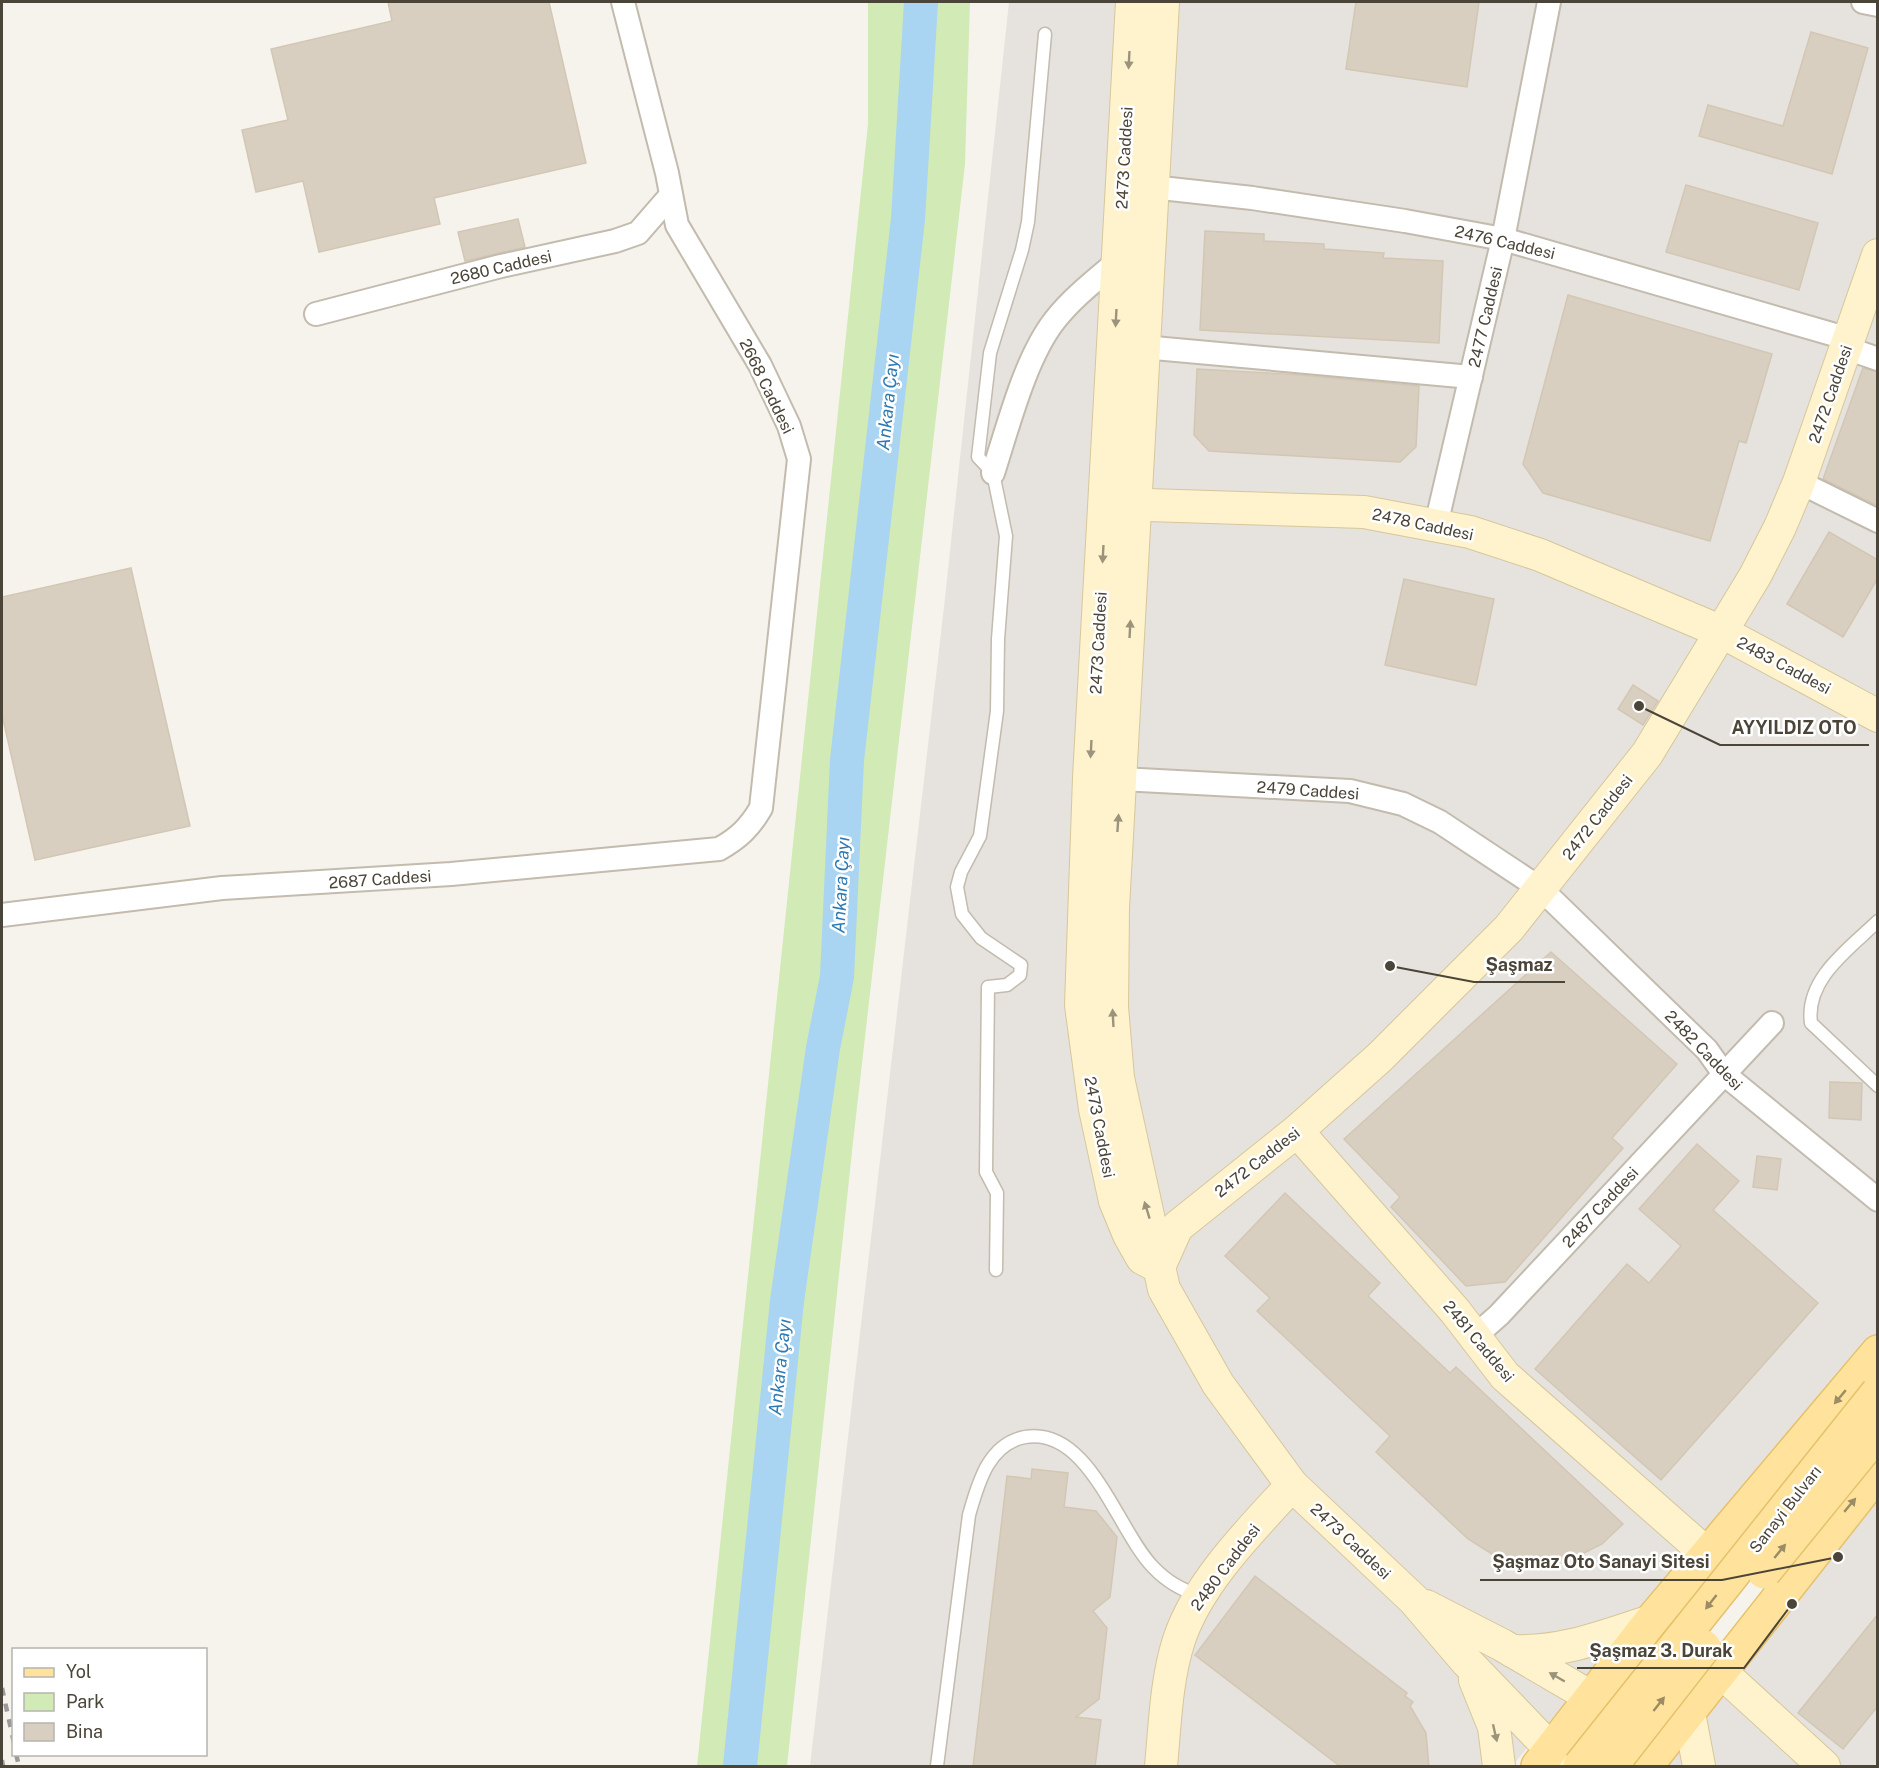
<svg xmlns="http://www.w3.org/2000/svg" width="1879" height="1768" font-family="'Public Sans',sans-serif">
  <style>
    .industrial { fill: #e6e2dd }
    .green { fill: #d2eab5 }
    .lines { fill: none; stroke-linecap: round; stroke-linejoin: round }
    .river { stroke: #a9d4f2; stroke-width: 34 }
    .building { fill: #d8cfc1; stroke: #d3c7b4; stroke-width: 1.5 }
    .lane-casing { stroke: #c2bbae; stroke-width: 15 }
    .street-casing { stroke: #c2bbae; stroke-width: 26 }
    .secondary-casing { stroke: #d6c79b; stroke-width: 34 }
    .primary-casing { stroke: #e6c16a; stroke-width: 36 }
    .lane { stroke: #fff; stroke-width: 12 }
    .street { stroke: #fff; stroke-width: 22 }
    .secondary { stroke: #fff3cd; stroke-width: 32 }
    .primary { stroke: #ffe39c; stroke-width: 33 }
    .rail { stroke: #9a9a9a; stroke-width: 4.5; stroke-dasharray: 8 8; stroke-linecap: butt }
    .primary-bridge-casing { stroke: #e6c16a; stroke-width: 36; stroke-linecap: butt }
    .primary-bridge { stroke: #ffe39c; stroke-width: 33 }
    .oneway { fill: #9c937c }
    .oneway2 { fill: #9c8c66 }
    .labels { text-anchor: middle; stroke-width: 5; stroke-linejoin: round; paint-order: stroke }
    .street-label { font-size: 16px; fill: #4b4439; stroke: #fff }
    .water-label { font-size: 18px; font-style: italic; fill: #2e7ab2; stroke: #fff }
    .leader { fill: none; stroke: #4b4439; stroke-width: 2 }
    .callout-dot { fill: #4b4439; stroke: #fff; stroke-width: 2 }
    .callout-label { font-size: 18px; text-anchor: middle; font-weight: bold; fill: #4b4439; stroke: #fff; stroke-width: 5; stroke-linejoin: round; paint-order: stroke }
  </style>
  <rect width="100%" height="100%" fill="#f6f3ec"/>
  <g class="industrial">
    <polygon points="1009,2 1877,2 1877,1334 1512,1766 810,1766 945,598"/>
    <polygon points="1877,1470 1877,1766 1640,1766 1720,1645"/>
  </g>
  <polygon class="green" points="868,2 970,2 965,164 853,1142 787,1766 697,1766 868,124"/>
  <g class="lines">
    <polyline class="river" points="740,1766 787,1301 823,1048 837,977 847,760 908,219 921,2"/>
  </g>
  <g class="building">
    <polygon points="388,2 549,2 586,163 434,198 440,224 319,252 303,181 256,192 242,130 288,120 271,49 392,21"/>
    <polygon points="1356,2 1479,2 1467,87 1346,69"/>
    <polygon points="1811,32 1868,48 1832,174 1699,136 1708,105 1783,126"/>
    <polygon points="1686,185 1818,223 1799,290 1666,252"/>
    <polygon points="518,219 525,247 465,261 458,232"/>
    <polygon points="1205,231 1264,234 1264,241 1324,244 1324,249 1384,253 1383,258 1443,261 1439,343 1200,330"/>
    <polygon points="1568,295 1772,354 1746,443 1739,441 1710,541 1543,493 1523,464"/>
    <polygon points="1863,368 1878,372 1878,506 1823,479"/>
    <polygon points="1197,369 1300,375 1419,386 1416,447 1400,462 1209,451 1194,435"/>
    <polygon points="1829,532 1878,560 1878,578 1843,637 1787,604"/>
    <polygon points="131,568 190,826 35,860 2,715 2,597"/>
    <polygon points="1404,579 1494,599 1476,685 1385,665"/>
    <polygon points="1633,685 1658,701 1643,725 1618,709"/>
    <polygon points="1551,952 1677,1064 1612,1138 1623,1148 1505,1282 1466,1286 1391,1207 1400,1197 1344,1139"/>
    <polygon points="1830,1082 1862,1083 1861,1120 1829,1118"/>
    <polygon points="1697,1144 1739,1181 1713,1210 1818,1303 1661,1480 1535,1369 1627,1264 1649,1283 1681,1246 1639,1209"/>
    <polygon points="1757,1156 1781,1159 1777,1190 1753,1187"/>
    <polygon points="1285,1193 1380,1283 1368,1296 1450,1373 1456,1367 1623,1524 1602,1544 1576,1557 1548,1563 1520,1562 1492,1554 1468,1539 1376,1452 1390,1436 1257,1311 1270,1298 1225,1256"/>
    <polygon points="1032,1469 1068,1473 1064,1507 1096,1511 1117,1537 1110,1597 1093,1611 1107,1628 1099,1699 1076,1717 1101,1720 1095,1767 973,1767 1007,1476 1031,1479"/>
    <polygon points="1255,1576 1407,1693 1405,1696 1413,1702 1410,1706 1426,1733 1429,1767 1341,1767 1195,1655"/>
    <polygon points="1878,1614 1878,1706 1843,1749 1798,1713"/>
  </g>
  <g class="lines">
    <defs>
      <g id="lane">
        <path d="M1878,921c-29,28 -73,58 -67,102l67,63"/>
        <polyline points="996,1270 997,1193 986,1172 988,987 1007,985 1020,975 1021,965 981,938 962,914 957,887 961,872 980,836 997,711 998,639 1006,536 993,473 978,457 990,353 1022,250 1028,222 1045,34"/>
        <path d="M937,1766l32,-251c9,-31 19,-71 56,-78 64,-11 92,93 128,130 14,15 28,22 46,29"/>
      </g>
      <g id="street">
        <polyline points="1863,2 1878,5"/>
        <polyline points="1152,187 1252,198 1405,221 1503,239 1849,339"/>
        <polyline points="316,314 501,266 615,241 638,233 671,195"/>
        <polyline points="1143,347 1471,377"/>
        <polyline points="1846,348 1878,359"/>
        <path d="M993,473c15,-46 32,-115 62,-153 18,-23 42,-41 64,-60"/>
        <polyline points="1799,482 1878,521"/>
        <polyline points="1436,525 1503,239 1549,2"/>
        <polyline points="1121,779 1350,791 1403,804 1440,822 1541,889 1707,1050 1724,1074 1878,1200"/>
        <path d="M2,915l220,-27 229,-14 268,-25c20,-11 31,-22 42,-41l38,-349 -10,-33 -29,-61 -83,-140 -10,-52 -44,-171"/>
        <polyline points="1474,1337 1499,1315 1772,1023"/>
      </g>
      <g id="secondary">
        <polyline points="1132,2 1089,778 1081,1005 1095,1109 1115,1201 1129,1235 1142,1258 1159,1267"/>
        <polyline points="1163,2 1113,908 1112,1007 1118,1078 1164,1289 1218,1384 1292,1485 1414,1600 1467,1662 1567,1766"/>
        <polyline points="1117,504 1364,512 1470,532 1540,555 1722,632 1878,716"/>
        <polyline points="1297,1131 1455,1311 1505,1376 1707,1554"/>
        <polyline points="1159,1267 1177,1227 1297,1131 1380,1057 1509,928 1647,754 1755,576 1780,527 1799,482 1878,255"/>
        <polyline points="1426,1606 1502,1645 1591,1697 1639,1735"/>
        <path d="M1512,1651c51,2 92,-15 139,-30"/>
        <polyline points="1720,1671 1824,1766"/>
        <polyline points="1475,1680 1494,1727 1499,1766"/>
        <polyline points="1689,1713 1699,1766"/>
        <path d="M1161,1766c4,-41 5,-86 18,-126 19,-58 73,-111 113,-155"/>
      </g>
      <g id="primary">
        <polyline points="1538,1766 1651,1621 1878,1352"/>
        <polyline points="1646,1766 1878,1472"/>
      </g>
    </defs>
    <use href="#lane" class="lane-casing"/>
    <use href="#street" class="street-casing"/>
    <use href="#secondary" class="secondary-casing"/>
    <use href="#primary" class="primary-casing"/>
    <use href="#lane" class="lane"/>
    <use href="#street" class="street"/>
    <use href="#secondary" class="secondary"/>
    <use href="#primary" class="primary"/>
    <g class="rail">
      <polyline points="2,1688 14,1743"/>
      <polyline points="16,1754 19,1766"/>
      <polyline points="2,1760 3,1766"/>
    </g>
    <defs>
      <g id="primary-bridge">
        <polyline points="1764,1572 1878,1432"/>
        <polyline points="1580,1766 1878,1392"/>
        <polyline points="1611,1766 1704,1647"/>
      </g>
    </defs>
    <use href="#primary-bridge" class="primary-bridge-casing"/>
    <use href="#primary-bridge" class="primary-bridge"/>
  </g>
  <defs><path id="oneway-solid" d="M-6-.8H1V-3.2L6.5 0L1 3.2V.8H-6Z" transform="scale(1.5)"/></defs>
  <g class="oneway">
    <use href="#oneway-solid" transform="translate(1129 60) rotate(93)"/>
    <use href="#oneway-solid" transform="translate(1116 318) rotate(93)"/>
    <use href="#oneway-solid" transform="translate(1103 554) rotate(93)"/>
    <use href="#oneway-solid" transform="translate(1130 629) rotate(-87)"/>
    <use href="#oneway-solid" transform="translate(1091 749) rotate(93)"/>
    <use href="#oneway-solid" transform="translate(1118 823) rotate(-86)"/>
    <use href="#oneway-solid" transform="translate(1113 1018) rotate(-93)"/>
    <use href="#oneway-solid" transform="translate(1147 1210) rotate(-107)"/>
    <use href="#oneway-solid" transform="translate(1557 1677) rotate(-150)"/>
    <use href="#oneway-solid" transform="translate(1495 1733) rotate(77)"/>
  </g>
  <g class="oneway2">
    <use href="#oneway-solid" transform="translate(1840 1397) rotate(130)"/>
    <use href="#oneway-solid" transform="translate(1850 1505) rotate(-50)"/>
    <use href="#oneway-solid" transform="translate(1780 1551) rotate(-51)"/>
    <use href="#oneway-solid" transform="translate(1711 1602) rotate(128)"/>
    <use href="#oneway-solid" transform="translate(1659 1704) rotate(-52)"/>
  </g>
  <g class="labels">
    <g class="street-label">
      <text transform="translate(1124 158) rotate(-87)" y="6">2473 Caddesi</text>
      <text transform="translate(1505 242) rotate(13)" y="6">2476 Caddesi</text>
      <text transform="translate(501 267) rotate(-13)" y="6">2680 Caddesi</text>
      <text transform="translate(1485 317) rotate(-77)" y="6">2477 Caddesi</text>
      <text transform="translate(767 386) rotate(64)" y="6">2668 Caddesi</text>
      <text transform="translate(1830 394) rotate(-71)" y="6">2472 Caddesi</text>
      <text transform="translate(1423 524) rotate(12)" y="6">2478 Caddesi</text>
      <text transform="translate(1098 643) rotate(-87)" y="6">2473 Caddesi</text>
      <text transform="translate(1784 665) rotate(28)" y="6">2483 Caddesi</text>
      <text transform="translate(1308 790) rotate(4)" y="6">2479 Caddesi</text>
      <text transform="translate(1597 817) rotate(-52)" y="6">2472 Caddesi</text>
      <text transform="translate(380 879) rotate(-4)" y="6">2687 Caddesi</text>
      <text transform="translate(1704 1050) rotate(46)" y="6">2482 Caddesi</text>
      <text transform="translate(1100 1127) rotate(79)" y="6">2473 Caddesi</text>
      <text transform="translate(1257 1162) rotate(-38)" y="6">2472 Caddesi</text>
      <text transform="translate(1600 1207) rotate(-47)" y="6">2487 Caddesi</text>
      <text transform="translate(1479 1341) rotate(50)" y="6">2481 Caddesi</text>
      <text transform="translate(1785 1509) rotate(-52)" y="6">Sanayi Bulvarı</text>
      <text transform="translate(1351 1541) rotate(43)" y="6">2473 Caddesi</text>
      <text transform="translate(1225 1567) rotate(-53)" y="6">2480 Caddesi</text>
    </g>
    <g class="water-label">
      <text transform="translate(888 402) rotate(-84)" y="6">Ankara Çayı</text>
      <text transform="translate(841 885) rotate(-87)" y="6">Ankara Çayı</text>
      <text transform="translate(780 1367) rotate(-84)" y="6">Ankara Çayı</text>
    </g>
  </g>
  <path class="leader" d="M1639 706L1720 745H1869M1390 966L1474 982H1565M1838 1557L1722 1580H1480M1792 1604L1744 1668H1577"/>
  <g class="callout-dot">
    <circle cx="1639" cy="706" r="6"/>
    <circle cx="1390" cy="966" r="6"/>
    <circle cx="1838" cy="1557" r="6"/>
    <circle cx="1792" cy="1604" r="6"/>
  </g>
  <g class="callout-label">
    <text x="1794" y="734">AYYILDIZ OTO</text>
    <text x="1519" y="971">Şaşmaz</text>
    <text x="1601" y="1568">Şaşmaz Oto Sanayi Sitesi</text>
    <text x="1661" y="1657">Şaşmaz 3. Durak</text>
  </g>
  <rect width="1879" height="1768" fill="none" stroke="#4b4439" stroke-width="6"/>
  <rect x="12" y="1648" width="195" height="108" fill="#ffffff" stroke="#b7b4b0" stroke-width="1.5"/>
  <rect x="24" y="1668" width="30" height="9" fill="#ffe39c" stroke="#b7b4b0" stroke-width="1.5"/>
  <text x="66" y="1678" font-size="18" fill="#4b4439">Yol</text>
  <rect x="24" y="1693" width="30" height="18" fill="#d2eab5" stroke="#b7b4b0" stroke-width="1.5"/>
  <text x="66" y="1708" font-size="18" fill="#4b4439">Park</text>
  <rect x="24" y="1723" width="30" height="18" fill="#d8cfc1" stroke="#b7b4b0" stroke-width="1.5"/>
  <text x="66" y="1738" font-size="18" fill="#4b4439">Bina</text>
</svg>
